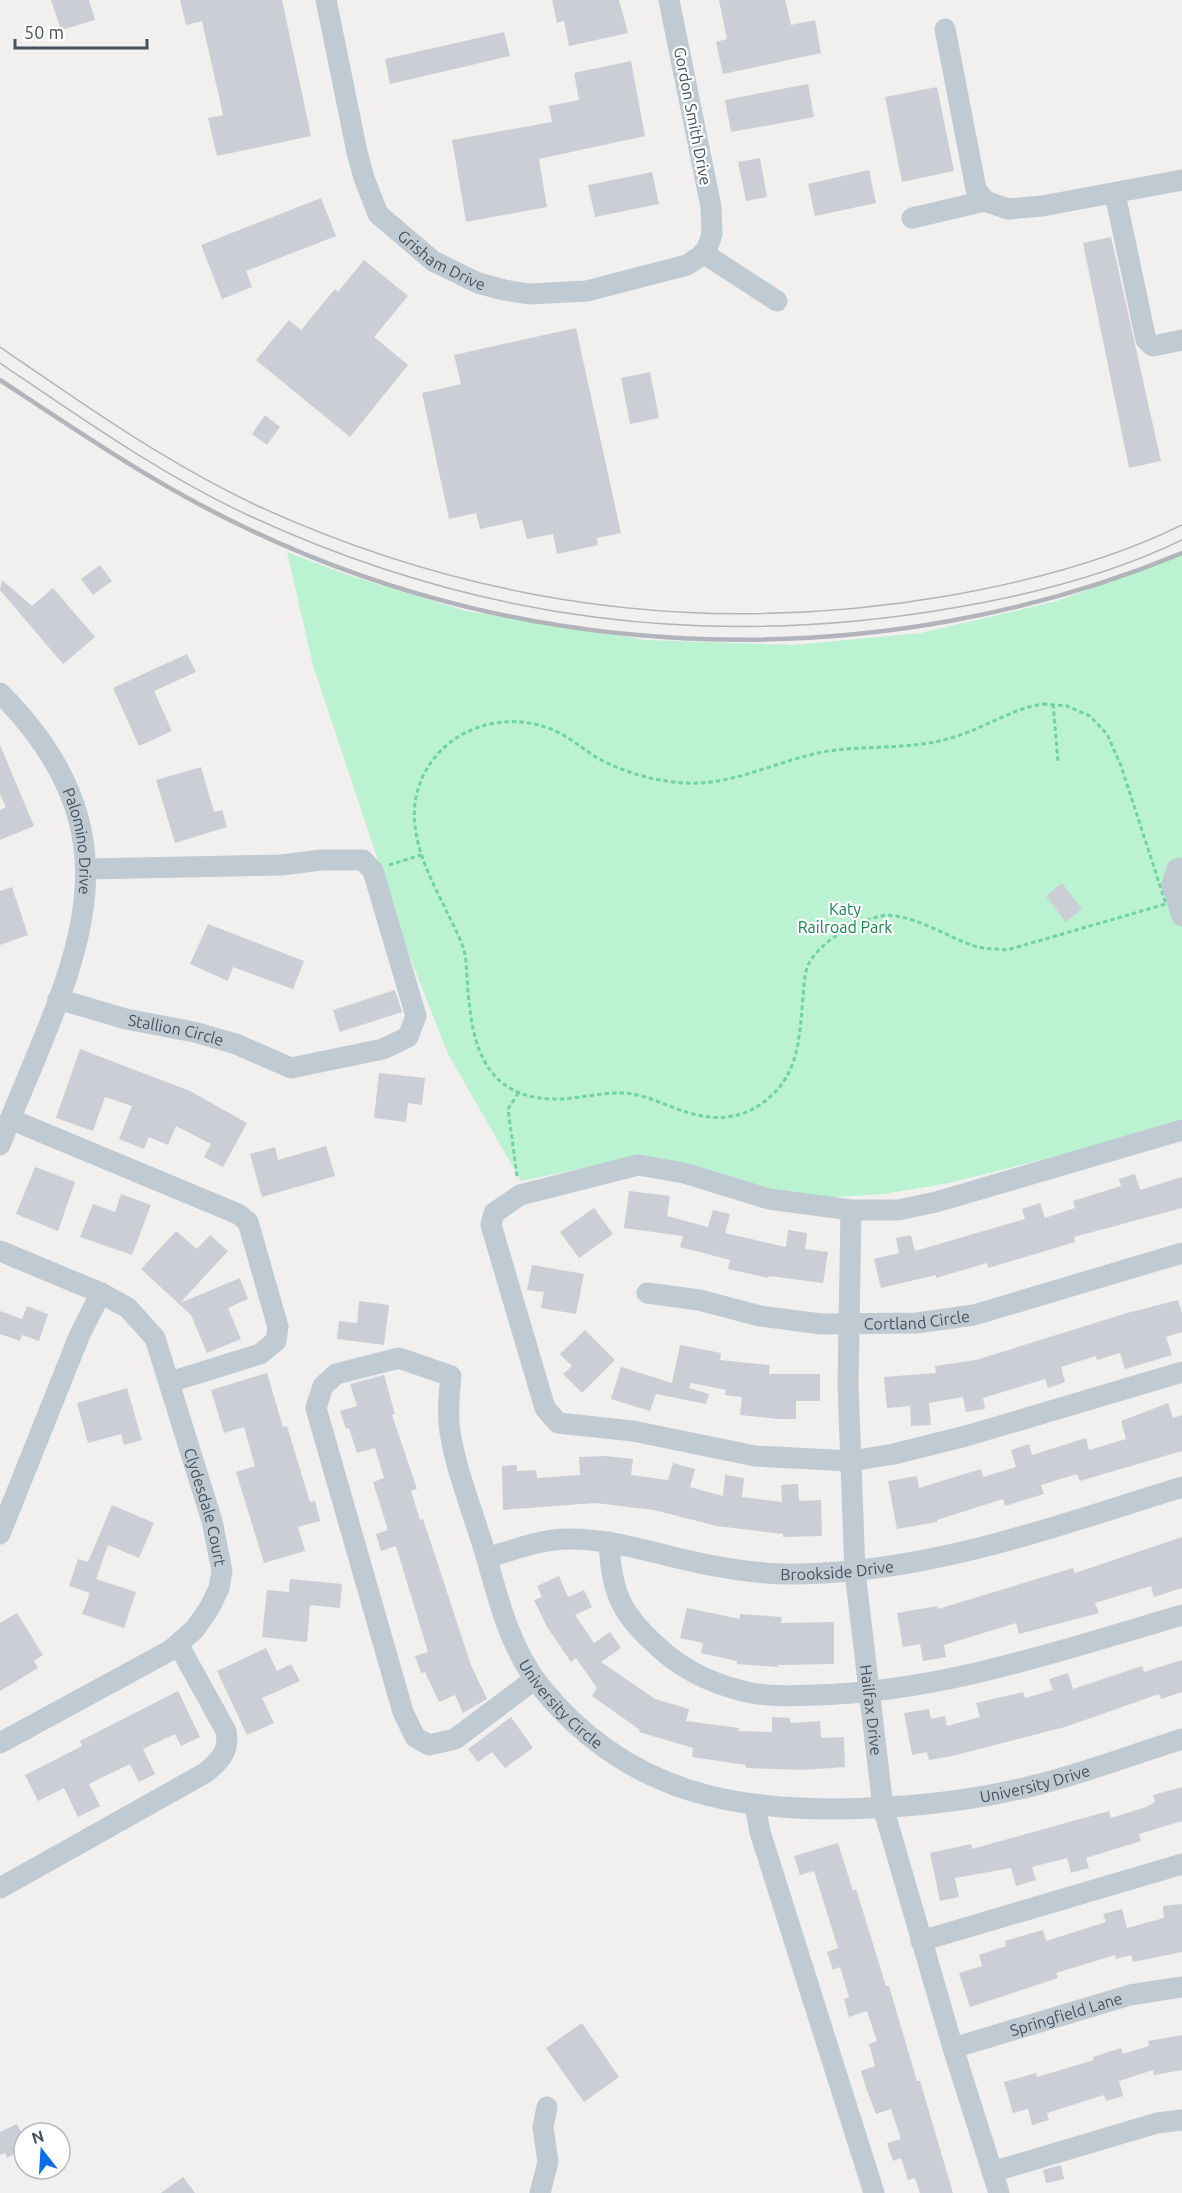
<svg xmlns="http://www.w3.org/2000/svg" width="1182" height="2193" font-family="Ubuntu,sans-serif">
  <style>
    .green { fill: #bbf2d1 }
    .building { fill: #cbced4 }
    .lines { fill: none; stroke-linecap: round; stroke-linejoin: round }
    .path { stroke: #70d3a3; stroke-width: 3; stroke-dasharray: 4.5 3; stroke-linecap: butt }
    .minor { stroke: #bfcad2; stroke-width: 21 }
    .tram { stroke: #b1b4ba; stroke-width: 1.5 }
    .rail { stroke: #b1b4ba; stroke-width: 4.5 }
    .labels { text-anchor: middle; stroke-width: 4.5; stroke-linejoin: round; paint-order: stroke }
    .street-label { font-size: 16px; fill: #46525e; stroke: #fff }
    .park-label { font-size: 16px; fill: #10864c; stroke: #fff }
  </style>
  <rect width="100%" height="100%" fill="#f2efef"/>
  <polygon class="green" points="287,552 345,574 466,611 646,640 793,645 921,633 1057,601 1182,555 1182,1122 1138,1136 949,1183 884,1194 822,1198 768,1194 628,1159 521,1181 448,1054 410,957 313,665"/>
  <g class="building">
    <polygon points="51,0 89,0 95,20 61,30"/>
    <polygon points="180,0 282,0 311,136 217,156 208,118 223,115 202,21 186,25"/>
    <polygon points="552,0 619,0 628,33 569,46 564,21 557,23"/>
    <polygon points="719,0 785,0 791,25 815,20 821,53 723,74 716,42 727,39"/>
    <polygon points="504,32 510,56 390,84 385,59"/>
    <polygon points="631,61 645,136 539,159 547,207 466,222 452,140 552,122 549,106 579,100 574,73"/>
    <polygon points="808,84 814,117 731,132 725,100"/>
    <polygon points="937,87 954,171 902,182 885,97"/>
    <polygon points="760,158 767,197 746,201 738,162"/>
    <polygon points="869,170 876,203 815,216 808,184"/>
    <polygon points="652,172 659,204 595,217 588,185"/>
    <polygon points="321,198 336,236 246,271 252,287 222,299 201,245"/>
    <polygon points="1111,237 1161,461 1129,468 1083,243"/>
    <polygon points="364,260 408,296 374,337 408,365 350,437 256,360 289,320 301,330 335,289 338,292"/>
    <polygon points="576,328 621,533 597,538 598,545 557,554 553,534 527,539 522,520 480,529 476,513 449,519 422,393 461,384 454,355"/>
    <polygon points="650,372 659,418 630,424 621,378"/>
    <polygon points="265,415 280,427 267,445 252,434"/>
    <polygon points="100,565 112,581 93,595 81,579"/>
    <polygon points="2,580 32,606 53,588 95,637 63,664 0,590"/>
    <polygon points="187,654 196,672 154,691 172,731 139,746 113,688"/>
    <polygon points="0,745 34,826 0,840 0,810 6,807 0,794"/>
    <polygon points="201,767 214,812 222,810 227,827 175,843 156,780"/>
    <polygon points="1062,883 1082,909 1066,922 1046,896"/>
    <polygon points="12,887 28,935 0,945 0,891"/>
    <polygon points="208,924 304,961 293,989 233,967 228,981 190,964"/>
    <polygon points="395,990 402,1012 340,1032 333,1010"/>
    <polygon points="80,1049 190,1091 247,1123 223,1167 204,1157 211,1144 176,1126 168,1145 149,1137 144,1149 119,1139 132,1106 105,1097 93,1131 56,1118"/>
    <polygon points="379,1073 425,1078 422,1105 408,1103 406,1122 374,1118"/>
    <polygon points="326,1146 335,1176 262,1197 250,1154 275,1147 278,1160"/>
    <polygon points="35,1167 75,1182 58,1231 16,1214"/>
    <polygon points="1135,1174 1140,1190 1182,1177 1182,1208 1074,1237 1075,1242 988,1268 987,1263 936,1278 936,1275 881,1288 874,1259 899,1253 896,1238 911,1235 915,1251 1025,1219 1022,1209 1040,1203 1045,1218 1075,1208 1073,1201 1121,1186 1119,1179"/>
    <polygon points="629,1191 670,1196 667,1216 708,1227 713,1210 730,1214 725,1233 786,1247 788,1230 807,1233 805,1249 828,1252 823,1283 769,1276 768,1278 728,1269 730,1260 680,1247 683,1236 624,1228"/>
    <polygon points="121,1194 151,1205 132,1255 80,1237 93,1204 115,1212"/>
    <polygon points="594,1208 613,1234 579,1258 560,1232"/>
    <polygon points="176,1231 197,1249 210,1235 228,1251 180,1303 240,1278 248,1299 228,1308 241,1339 207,1353 191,1315 141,1269"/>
    <polygon points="532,1265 584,1274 576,1314 541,1308 544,1292 527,1290"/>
    <polygon points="1178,1300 1182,1313 1182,1332 1166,1337 1172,1355 1125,1369 1120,1353 1097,1360 1096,1356 1061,1367 1065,1382 1048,1388 1045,1379 983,1398 985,1409 966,1412 963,1397 929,1403 931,1425 911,1426 910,1406 887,1408 884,1377 936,1373 935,1366 976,1360 1127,1313"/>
    <polygon points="359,1301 389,1305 384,1345 337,1339 339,1321 357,1323"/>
    <polygon points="27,1306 48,1314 39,1341 22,1335 20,1341 0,1334 0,1311 22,1319"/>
    <polygon points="585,1330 615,1360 582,1393 563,1374 572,1366 560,1354"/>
    <polygon points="680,1345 721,1353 720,1360 770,1365 769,1374 820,1374 820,1401 796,1401 796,1419 778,1419 740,1415 742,1397 725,1395 726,1390 691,1383 689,1388 709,1394 706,1404 656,1394 650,1411 611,1399 621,1367 672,1383"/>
    <polygon points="267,1373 283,1427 287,1426 310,1502 315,1501 320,1521 298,1527 305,1551 264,1563 236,1472 255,1466 244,1427 224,1433 211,1390"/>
    <polygon points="384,1375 395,1414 392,1415 417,1489 411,1491 420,1520 423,1519 471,1665 487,1699 463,1713 455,1695 439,1702 425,1672 421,1673 415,1656 428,1652 396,1546 381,1551 376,1534 388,1530 373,1482 384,1478 375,1448 357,1453 349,1428 346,1429 340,1411 357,1406 350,1384"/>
    <polygon points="127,1388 142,1440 124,1445 121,1434 88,1443 77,1403"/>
    <polygon points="1168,1403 1173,1418 1182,1415 1182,1451 1080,1481 1077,1474 1041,1485 1044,1494 1005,1506 1003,1499 937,1520 937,1522 897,1529 888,1481 917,1476 919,1488 981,1469 983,1477 1016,1467 1011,1450 1029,1444 1032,1455 1086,1438 1089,1450 1126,1439 1121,1421"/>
    <polygon points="605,1456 633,1459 631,1475 668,1480 673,1463 695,1469 690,1487 723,1496 725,1475 744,1478 742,1497 782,1502 781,1485 798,1484 799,1501 821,1500 822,1536 783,1537 783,1534 717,1526 654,1510 595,1503 503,1510 502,1466 517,1465 517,1471 536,1470 537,1478 580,1475 579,1457"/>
    <polygon points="112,1505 154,1523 139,1558 108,1545 96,1579 136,1592 124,1628 82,1614 90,1593 69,1586 78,1559 88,1562"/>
    <polygon points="1182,1537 1182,1588 1154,1597 1151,1586 1095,1603 1099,1613 1019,1634 1016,1623 944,1645 946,1657 923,1661 920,1644 903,1647 897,1613 937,1606 938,1609 1073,1568 1075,1573"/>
    <polygon points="559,1576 568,1597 584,1590 592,1607 575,1615 594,1643 610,1632 621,1648 601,1662 655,1699 689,1709 686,1721 739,1728 738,1731 772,1732 772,1717 790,1718 790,1723 820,1721 821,1738 844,1737 845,1767 803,1770 746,1768 746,1765 692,1757 693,1748 639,1732 640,1730 592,1696 597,1688 576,1658 571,1662 547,1627 534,1600 542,1597 537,1586"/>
    <polygon points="290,1579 342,1584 340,1608 310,1605 307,1642 262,1637 267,1590 289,1592"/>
    <polygon points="687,1608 740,1619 740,1614 782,1617 781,1623 834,1622 834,1664 778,1665 778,1667 737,1664 737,1661 701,1653 703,1643 680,1638"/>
    <polygon points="17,1613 43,1655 34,1661 38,1668 0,1691 0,1623"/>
    <polygon points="266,1648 277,1671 291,1664 300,1681 262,1698 274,1723 247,1735 217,1671"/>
    <polygon points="1182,1660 1182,1692 1161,1699 1159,1694 1065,1727 952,1756 929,1760 927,1752 912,1755 904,1713 929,1709 931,1719 945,1716 947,1726 980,1717 976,1703 1023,1692 1025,1698 1053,1690 1049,1679 1068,1673 1073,1689 1142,1666 1144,1672"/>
    <polygon points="178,1691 200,1737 181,1746 175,1734 143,1749 155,1774 139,1782 130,1764 89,1784 100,1806 78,1817 64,1788 38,1801 25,1775 82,1746 80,1741"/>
    <polygon points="511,1717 533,1748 505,1768 492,1752 478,1762 468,1749"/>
    <polygon points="1182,1787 1182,1821 1139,1834 1141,1841 1086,1858 1089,1868 1071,1873 1067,1858 1032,1867 1036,1880 1016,1886 1011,1868 955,1878 959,1897 940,1901 930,1853 971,1844 972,1849 1109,1811 1111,1818 1146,1807 1155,1802 1153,1795"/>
    <polygon points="838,1843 853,1891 856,1889 886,1986 889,1986 917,2081 920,2081 953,2193 920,2193 915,2178 908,2180 901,2158 893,2161 887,2143 901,2139 891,2109 876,2114 866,2088 861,2071 875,2066 869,2044 877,2041 867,2011 849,2017 844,1999 849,1997 840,1967 833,1970 827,1952 838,1948 814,1871 800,1875 794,1856"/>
    <polygon points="1182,1904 1182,1952 1133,1962 1131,1955 1116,1959 1115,1955 1056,1973 1058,1978 970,2007 959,1973 982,1966 979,1955 1006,1946 1005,1941 1043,1930 1046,1941 1106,1922 1103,1914 1122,1909 1127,1928 1164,1918 1163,1906"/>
    <polygon points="582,2023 619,2077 584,2102 546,2048"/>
    <polygon points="1182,2035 1182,2070 1154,2075 1153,2070 1119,2081 1123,2096 1106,2101 1104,2095 1047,2113 1049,2120 1032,2125 1028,2109 1013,2113 1004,2082 1036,2073 1037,2077 1094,2060 1093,2057 1121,2048 1123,2054 1149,2046 1148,2041"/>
    <polygon points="17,2124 24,2138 24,2149 7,2158 5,2153 0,2155 0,2132"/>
    <polygon points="1061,2165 1064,2179 1046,2183 1043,2170"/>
    <polygon points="183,2177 195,2193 161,2193"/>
  </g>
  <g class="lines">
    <g class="path">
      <path d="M1043,704l24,2 23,10 17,18 14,32 45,138 -159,46c-11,-1 -22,-1 -33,-4 -26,-9 -67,-35 -93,-30 -26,6 -61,25 -73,49 -4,10 -4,22 -5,33 -4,43 -4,82 -45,108 -15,10 -37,14 -55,10 -27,-4 -51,-21 -79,-23 -24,-1 -49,7 -74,6 -79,-4 -80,-77 -84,-137 -1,-16 -10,-31 -17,-46 -21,-43 -49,-91 -26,-140 25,-52 91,-69 140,-41 15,8 27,20 42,27 25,12 51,19 79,21 50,3 96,-24 144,-32 41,-6 82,-1 123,-13 32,-9 59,-29 92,-34z"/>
      <polyline points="1053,704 1058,762"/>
      <polyline points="389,865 421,855"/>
      <polyline points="517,1176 508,1109 519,1092"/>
    </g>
    <g class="minor">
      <path id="s1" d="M326,0l31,152 7,26 14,36 55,47 45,22 26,7 25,4 58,-3 100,-26 12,-8 8,-8 5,-15 -1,-27 -42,-207"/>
      <polyline points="945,29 976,189 985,201"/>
      <polyline points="1115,194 1146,340 1153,346 1182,340"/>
      <polyline points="912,218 985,201 1008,209 1042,206 1182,180"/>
      <polyline points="703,253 777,301"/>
      <path id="s2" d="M0,693c154,155 66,281 0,452"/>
      <polyline points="1182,868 1177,869 1172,885 1182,916"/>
      <path id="s3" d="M58,999l68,20 68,13 42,12 55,24 92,-19 25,-12 8,-21 -43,-145 -10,-11h-42l-40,5 -194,4"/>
      <polyline points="10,1119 238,1214 248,1222 278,1327 276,1341 260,1354 170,1382"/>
      <polyline points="1182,1130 936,1202 898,1210 851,1210 769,1199 684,1173 638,1165 520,1195 494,1213 491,1225 545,1408 558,1423 633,1431 755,1456 851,1461 894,1454 966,1436 1182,1372"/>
      <path id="s4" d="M851,1210l-3,175 7,187 28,235 70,241 46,145"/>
      <path id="s5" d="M0,1251l101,42 27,15 27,30 57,183 10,50 -3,17 -9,19 -15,22 -24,21 -171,93"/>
      <path id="s6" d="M647,1293l52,7 61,16 61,8 96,-1 57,-8 208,-62"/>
      <polyline points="0,1534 80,1334 101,1293"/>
      <path d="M609,1542c2,48 11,71 47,103 23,22 52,37 83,45 23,7 52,6 76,5 126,-3 247,-45 367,-80"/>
      <path id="s7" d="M487,1558c26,-8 51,-18 79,-19 47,-1 92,16 138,25 30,6 64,11 95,10 133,-2 257,-48 383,-87"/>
      <path id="s8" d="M535,1679l-80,60 -26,6 -14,-8 -12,-25 -87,-304 7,-22 13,-12 63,-16 52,18c-2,18 -4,37 -1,56 7,43 25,85 37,127 12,44 24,90 53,127 87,108 198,128 329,122 57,-2 112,-9 167,-23 49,-12 98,-31 146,-46"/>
      <polyline points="755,1805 760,1832 874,2193"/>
      <path d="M0,1888l205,-115c15,-12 25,-22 21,-42l-48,-87"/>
      <polyline points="921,1941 1182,1864"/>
      <path id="s9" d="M953,2048l177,-53 52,-8"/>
      <polyline points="992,2172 1157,2123 1182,2120"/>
      <polyline points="540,2193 548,2162 543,2127 547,2107"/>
    </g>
    <g class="tram">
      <path d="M0,347c83,57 166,116 258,159 221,101 450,131 689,90 80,-14 162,-35 235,-71"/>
      <path d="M0,363c81,55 163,113 252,154 226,104 457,133 701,91 77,-13 159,-34 229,-68"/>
    </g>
    <path class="rail" d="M0,380c79,52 156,105 242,146 292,142 640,151 940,27"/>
  </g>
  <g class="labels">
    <g class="street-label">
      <text transform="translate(693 116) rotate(79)" y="6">Gordon Smith Drive</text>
      <text dy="6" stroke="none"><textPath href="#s1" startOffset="300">Grisham Drive</textPath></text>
      <text dy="6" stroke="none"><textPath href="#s2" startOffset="172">Palomino Drive</textPath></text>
      <text dy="6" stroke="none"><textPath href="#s3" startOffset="122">Stallion Circle</textPath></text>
      <text dy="6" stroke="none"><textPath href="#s6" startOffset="273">Cortland Circle</textPath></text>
      <text dy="6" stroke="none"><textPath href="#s5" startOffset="357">Clydesdale Court</textPath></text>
      <text dy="6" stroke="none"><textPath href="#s7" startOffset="356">Brookside Drive</textPath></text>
      <text dy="6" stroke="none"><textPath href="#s8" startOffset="1002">University Circle</textPath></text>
      <text dy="6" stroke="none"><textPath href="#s4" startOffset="501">Hailfax Drive</textPath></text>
      <text dy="6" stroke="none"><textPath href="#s8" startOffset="1509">University Drive</textPath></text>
      <text dy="6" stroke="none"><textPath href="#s9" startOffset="118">Springfield Lane</textPath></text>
    </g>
    <g class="park-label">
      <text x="845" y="915">Katy<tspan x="845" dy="18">Railroad Park</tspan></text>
    </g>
  </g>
  <g transform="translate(42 2151) rotate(343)"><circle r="28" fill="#ffffff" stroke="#b5babf" stroke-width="1.5"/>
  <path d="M0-4.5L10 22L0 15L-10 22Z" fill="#0c6def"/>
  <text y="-9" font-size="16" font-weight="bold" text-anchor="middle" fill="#46525e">N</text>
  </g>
  <path d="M15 39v9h132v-9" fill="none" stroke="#46525e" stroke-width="3"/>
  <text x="24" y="39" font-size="18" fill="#46525e" stroke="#ffffff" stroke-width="4.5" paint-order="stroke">50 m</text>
</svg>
